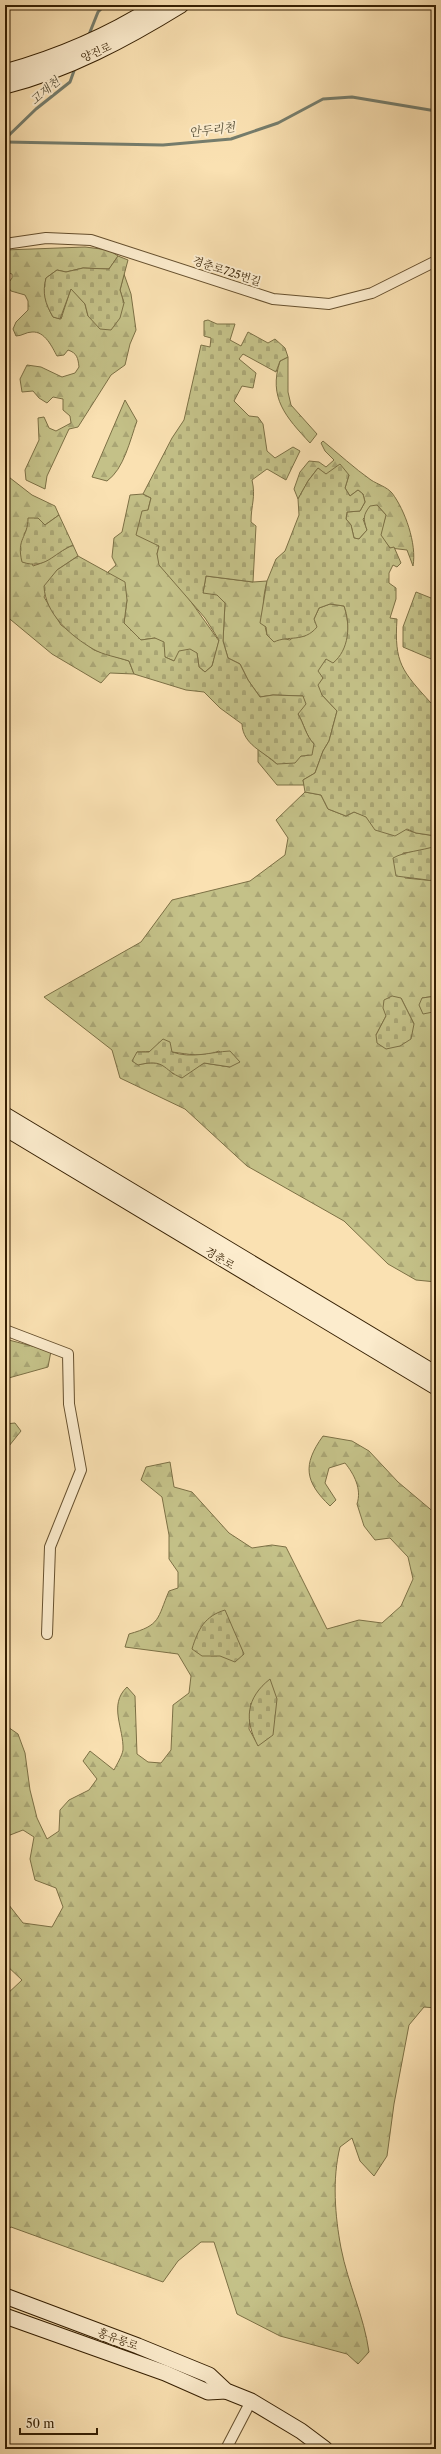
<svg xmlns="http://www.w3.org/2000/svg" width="441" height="2454" font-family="'Libre Caslon Text','Noto Serif KR',serif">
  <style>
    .forest { fill: url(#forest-firs); stroke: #7c7045; fill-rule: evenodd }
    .cemetery { fill: url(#cemetery-stones); stroke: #7c7045 }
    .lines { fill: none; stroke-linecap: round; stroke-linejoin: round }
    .stream { stroke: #757d6d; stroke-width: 3 }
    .street-casing { stroke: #66502e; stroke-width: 12 }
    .secondary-casing { stroke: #351f02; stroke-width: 17 }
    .street { stroke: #fceccd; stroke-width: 10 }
    .secondary { stroke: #fceccd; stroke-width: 15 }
    .labels { text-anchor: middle; stroke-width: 4; stroke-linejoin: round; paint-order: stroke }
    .street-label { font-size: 11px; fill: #351f02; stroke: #fceccd }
    .water-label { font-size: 12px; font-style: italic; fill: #554e37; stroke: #fceccd }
  </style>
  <defs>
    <pattern id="forest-firs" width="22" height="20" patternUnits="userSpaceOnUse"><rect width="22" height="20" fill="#c4c188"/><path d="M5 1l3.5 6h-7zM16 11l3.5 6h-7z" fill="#a9a574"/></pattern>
    <pattern id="cemetery-stones" width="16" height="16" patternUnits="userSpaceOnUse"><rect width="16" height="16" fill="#c4c188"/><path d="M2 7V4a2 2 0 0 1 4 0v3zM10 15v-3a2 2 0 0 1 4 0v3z" fill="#a9a574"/></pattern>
  </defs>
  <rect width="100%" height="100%" fill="#fae1b2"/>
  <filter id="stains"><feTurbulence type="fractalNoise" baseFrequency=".005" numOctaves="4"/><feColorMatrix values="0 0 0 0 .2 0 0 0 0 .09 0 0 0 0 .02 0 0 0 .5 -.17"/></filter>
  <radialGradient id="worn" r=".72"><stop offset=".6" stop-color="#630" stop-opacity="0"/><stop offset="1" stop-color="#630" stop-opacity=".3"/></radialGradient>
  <g class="forest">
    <path d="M85,247l24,3 9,6 -9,13 -26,-1 -17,4 -9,-2 -11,8c-3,15 -1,25 7,39l8,2 10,-31 14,16 3,12 36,-13 -4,-13 4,-16 7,20 5,36 -6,14 -5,21 -14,10 -33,52 -9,2 -22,47 -2,13 -19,-9 -1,-10 14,-30 -1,-22 6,-1 5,11 7,3 15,-8 -1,-7 -7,-6v-11l-10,-2 -6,6 -8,-5 -6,-7 -11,1 -2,-13 7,-14 14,2 21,10 13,-4 4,-6c-1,-9 -2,-14 -11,-17l-4,5 -7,1c-5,-9 -12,-25 -25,-24 -6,0 -10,4 -16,4l-3,-7 3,-7 12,-12v-9l-3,-6 -14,-4 -4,-6 5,-7v-4l-7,-2v-22z"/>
    <path d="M288,357v35l3,13 26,29 -7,9c-24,-26 -42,-45 -30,-82z"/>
    <path d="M125,400l12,21c-7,19 -13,48 -30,60l-15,-4z"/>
    <path d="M323,441c16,13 31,27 48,39 6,4 16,7 21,13 13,17 25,51 21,73l-6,-16 -17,-2 -10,-13 6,-20 -9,-10 -14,14 4,11 -8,9 -5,-1 -3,-13 -5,-6 1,-7 13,-1 5,-9 -2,-8 -5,-4 -8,6 -5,-8 4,-13 -24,-1 -7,-6 -10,13 -10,18 -4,-10 6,-17 9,-11 10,1 7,5 8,-7 -9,-9 -4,-8z"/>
    <path d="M5,474l27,21 23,11 4,9 -14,10 -17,3 -4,6 9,32c17,-5 24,-14 40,-21l5,11 -21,14 -13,27 17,28 33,25 35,11 5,13 -24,-1 -9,10 -49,-29 -47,-39z"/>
    <polygon points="143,494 151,498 148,510 159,546 157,554 219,641 212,666 205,672 199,667 197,653 174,661 165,657 155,638 141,640 124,623 127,600 108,572 116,565 112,557 114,538 122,532 130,495"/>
    <path d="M206,576l47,6 14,-1c-5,20 -5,33 0,54l23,5 24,-21 5,-11 11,-4 14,2c5,14 7,40 -5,52 -6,6 -12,10 -16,19 -2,5 -1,13 -1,18l15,16 -8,30 -6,10 -8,22 -12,7 1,5h-27l-19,-23v-13l19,15 24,-8 13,-12c-8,-8 -10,-20 -16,-30l5,-18 -30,-1 -13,2 -12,-17 -8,-16 -12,-6 -5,-17 2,-38 -22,-10z"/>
    <path d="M305,792l16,3 7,14 18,7 8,-4 62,21 20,3v10l-13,5 -20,2 2,25 31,3v115l-14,2 11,14 3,-4v274l-20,-2 -28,-16 -44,-43 -97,-55 -62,-57 -65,-31 -8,-28 -68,-53 97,-55 31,-42 78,-19 35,-26 3,-17 -12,-18zM401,998l13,26 -38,11 10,-19zM219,1051l11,16 -26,-4 -9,5 -22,6c-9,-12 -20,-13 -35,-9l-1,-13c11,0 24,-2 35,0 17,2 30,6 47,-1z"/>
    <polygon points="5,1339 51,1351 48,1367 5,1379"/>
    <polygon points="15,1423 21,1431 5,1451 5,1424"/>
    <path d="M323,1436l29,5 17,10 29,31 38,32v494l-12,-1 -15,18 -15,79 -7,52 -13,20 -14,-15 -8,-23 -12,9c-8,32 -5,69 1,101 7,36 23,68 28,104l-11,12 -11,-10 -67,-18 -43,-22 -23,-72h-13l-23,19 -15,21 -152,-55 -6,4v-235l17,-16 -17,-16v-64l18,23 29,4 11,-20 -7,-19 -21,-8 -5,-21 4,-22 -11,-7 -18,7v-112l13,9 7,19 5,37 7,28 10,21 12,-8 1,-21 9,-10 20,-10 8,-11 -14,-18 7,-10 24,19c3,-6 8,-14 9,-20 1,-22 -15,-45 4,-63l8,9 2,58 11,8 13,1 10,-13 2,-45 16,-12 2,-17 -13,-22 -53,-7 4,-13c32,-9 28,-15 40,-43l9,-3v-16l-9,-13v-24l-7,-38 -21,-17 5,-13 24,-5 4,25 18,5 37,41 23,15 20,-3 14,2 41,82 32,-9 23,3 19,-17 12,-27 -5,-22 -18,-19 -15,2 -11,-14 -7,-22c5,-15 -3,-30 -12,-41l-16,5 -4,15 11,17 -6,6c-25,-24 -28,-41 -7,-70zM251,1703l7,42 -9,-16z"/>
  </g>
  <g class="cemetery">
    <path d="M118,256l10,4 -8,30 4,13 -4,15 -9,12 -11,-1 -12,-13 -3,-12 -14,-15 -11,30 -7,-2c-8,-14 -11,-24 -7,-39l11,-8 9,2 17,-4 26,1z"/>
    <path d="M208,320l9,4h18l-5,16 11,6 7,-14 20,11 7,-4 10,9 3,9 -8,4 -4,11 -33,-18 -4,5 17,14 -3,15 -11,-2 -8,15 15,15 9,1 5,7 4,27 8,7 18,-11 7,4 -14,29 -19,-11 -15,11c4,17 -1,25 -1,42l5,4 -3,56 -47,-6 -3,17 14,2 8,8 -2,38 5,17 12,6 8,16 12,17 13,-2 30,1 3,8 -8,10c6,10 8,22 16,30l-2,11 -11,1 -6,7 -18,1c-14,-13 -34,-19 -35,-40l-22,-16 -16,-16 -18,-2 -52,-16 -5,-13c-12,-4 -26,-6 -36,-12 -22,-13 -48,-35 -49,-63l13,-16 21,-14 47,26 2,18 -3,23 17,17 14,-2 9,4 1,15 9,4 5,-10 11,-2 7,4 2,14 6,5 7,-6 7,-26 -14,-22 -46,-53 -2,-11 2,-8 -23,-11 6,-24 6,-1 3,-12 -8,-4 29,-56 12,-18 17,-75 9,2 1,-9 -7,-2v-15z"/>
    <path d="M340,464l9,11 -4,13 5,8 8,-6 5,4 2,8 -5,9 -13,1 -1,7 5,6 3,13 5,1 8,-9c-4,-11 -4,-15 3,-24l7,-1 9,10 -5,20 9,13 4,-1 7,16 -4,4 -4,-2 -4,8v10l7,5v11l-6,19 7,1c-3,44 5,52 34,84h5v133l-20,-3 -9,-4 -12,7 -20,-6 -9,-13 -12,-5 -8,4 -18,-7 -7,-14 -16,-3 -2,-12 12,-7 8,-22 6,-10 8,-30 -15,-16 -4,-10 5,-7 -5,-7 8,-12 7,4c16,-13 18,-38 11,-57l-14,-2 -11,4 -5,11 3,8c-13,16 -29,8 -43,15l-7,-7 -1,-8 -6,-4 7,-42 9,-22 9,-8 14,-36 -1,-16 10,-18 10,-13 8,6z"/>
    <path d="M59,515l14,30c-21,9 -27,25 -51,17 -6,-24 6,-24 6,-44h10l7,7z"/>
    <polygon points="416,592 436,600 436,661 403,647 403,627"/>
    <path d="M436,846v35l-40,-5 -3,-18c13,-7 28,-7 43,-12z"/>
    <polygon points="392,996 401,998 414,1024 411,1039 400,1046 386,1049 377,1043 376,1035 386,1016 383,1008 384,1000"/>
    <polygon points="436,996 436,1008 433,1012 423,1014 419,1005 422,998"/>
    <path d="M163,1039l7,3 2,10c20,7 38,0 58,-1l10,11 -10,5 -26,-4 -22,15c-20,-8 -16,-20 -44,-13l-6,-4 5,-9h12z"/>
    <path d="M225,1610l19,44 -9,8 -15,-6h-18l-10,-7c6,-20 13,-33 33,-39z"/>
    <path d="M270,1679l7,20 -4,36 -15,11c-14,-26 -12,-48 12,-67z"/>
  </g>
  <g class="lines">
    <g class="stream">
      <polyline points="88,37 98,12 105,5"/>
      <polyline points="5,139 36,109 70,82 75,68"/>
      <polyline points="5,142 163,145 231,139 278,123 323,99 352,97 436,111"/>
    </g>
    <defs>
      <g id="street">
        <polyline points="5,244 46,238 91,240 273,299 329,304 372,293 436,261"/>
        <polyline points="5,1330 68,1354 69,1404 81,1470 50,1547 47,1634"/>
        <polyline points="226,2449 251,2401"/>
      </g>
      <g id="secondary">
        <path d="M5,72c54,-15 105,-37 152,-67"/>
        <path d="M5,86c63,-16 121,-47 176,-81"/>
        <polyline points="5,1115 436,1374"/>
        <polyline points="5,1128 436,1387"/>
        <polyline points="5,2296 138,2346 209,2375 226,2391 251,2401 301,2431 325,2449"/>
        <polyline points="5,2316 165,2373 208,2392 226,2391"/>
      </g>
    </defs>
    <use href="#street" class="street-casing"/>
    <use href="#secondary" class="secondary-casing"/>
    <use href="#street" class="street"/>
    <use href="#secondary" class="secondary"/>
  </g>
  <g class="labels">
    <g class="street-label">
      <text transform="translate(96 52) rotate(-23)" y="4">양진로</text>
      <text transform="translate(227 271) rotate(18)" y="4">경춘로725번길</text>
      <text transform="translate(220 1258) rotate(31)" y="4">경춘로</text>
      <text transform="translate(118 2339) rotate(20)" y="4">홍유릉로</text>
    </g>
    <g class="water-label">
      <text transform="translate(45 91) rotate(-41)" y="4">고재천</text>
      <text transform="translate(212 130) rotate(-7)" y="4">안두리천</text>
    </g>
  </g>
  <rect width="441" height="2454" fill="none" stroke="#fae1b2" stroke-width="20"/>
  <rect x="6" y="6" width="429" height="2442" fill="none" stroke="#351f02" stroke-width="2"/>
  <rect x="10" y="10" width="421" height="2434" fill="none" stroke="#351f02"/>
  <path d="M20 2428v6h77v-6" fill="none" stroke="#351f02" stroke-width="2"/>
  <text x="26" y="2428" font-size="12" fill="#351f02" stroke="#fceccd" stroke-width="3" paint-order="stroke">50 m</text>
  <rect width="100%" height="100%" filter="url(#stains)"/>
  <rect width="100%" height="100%" fill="url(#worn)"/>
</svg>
